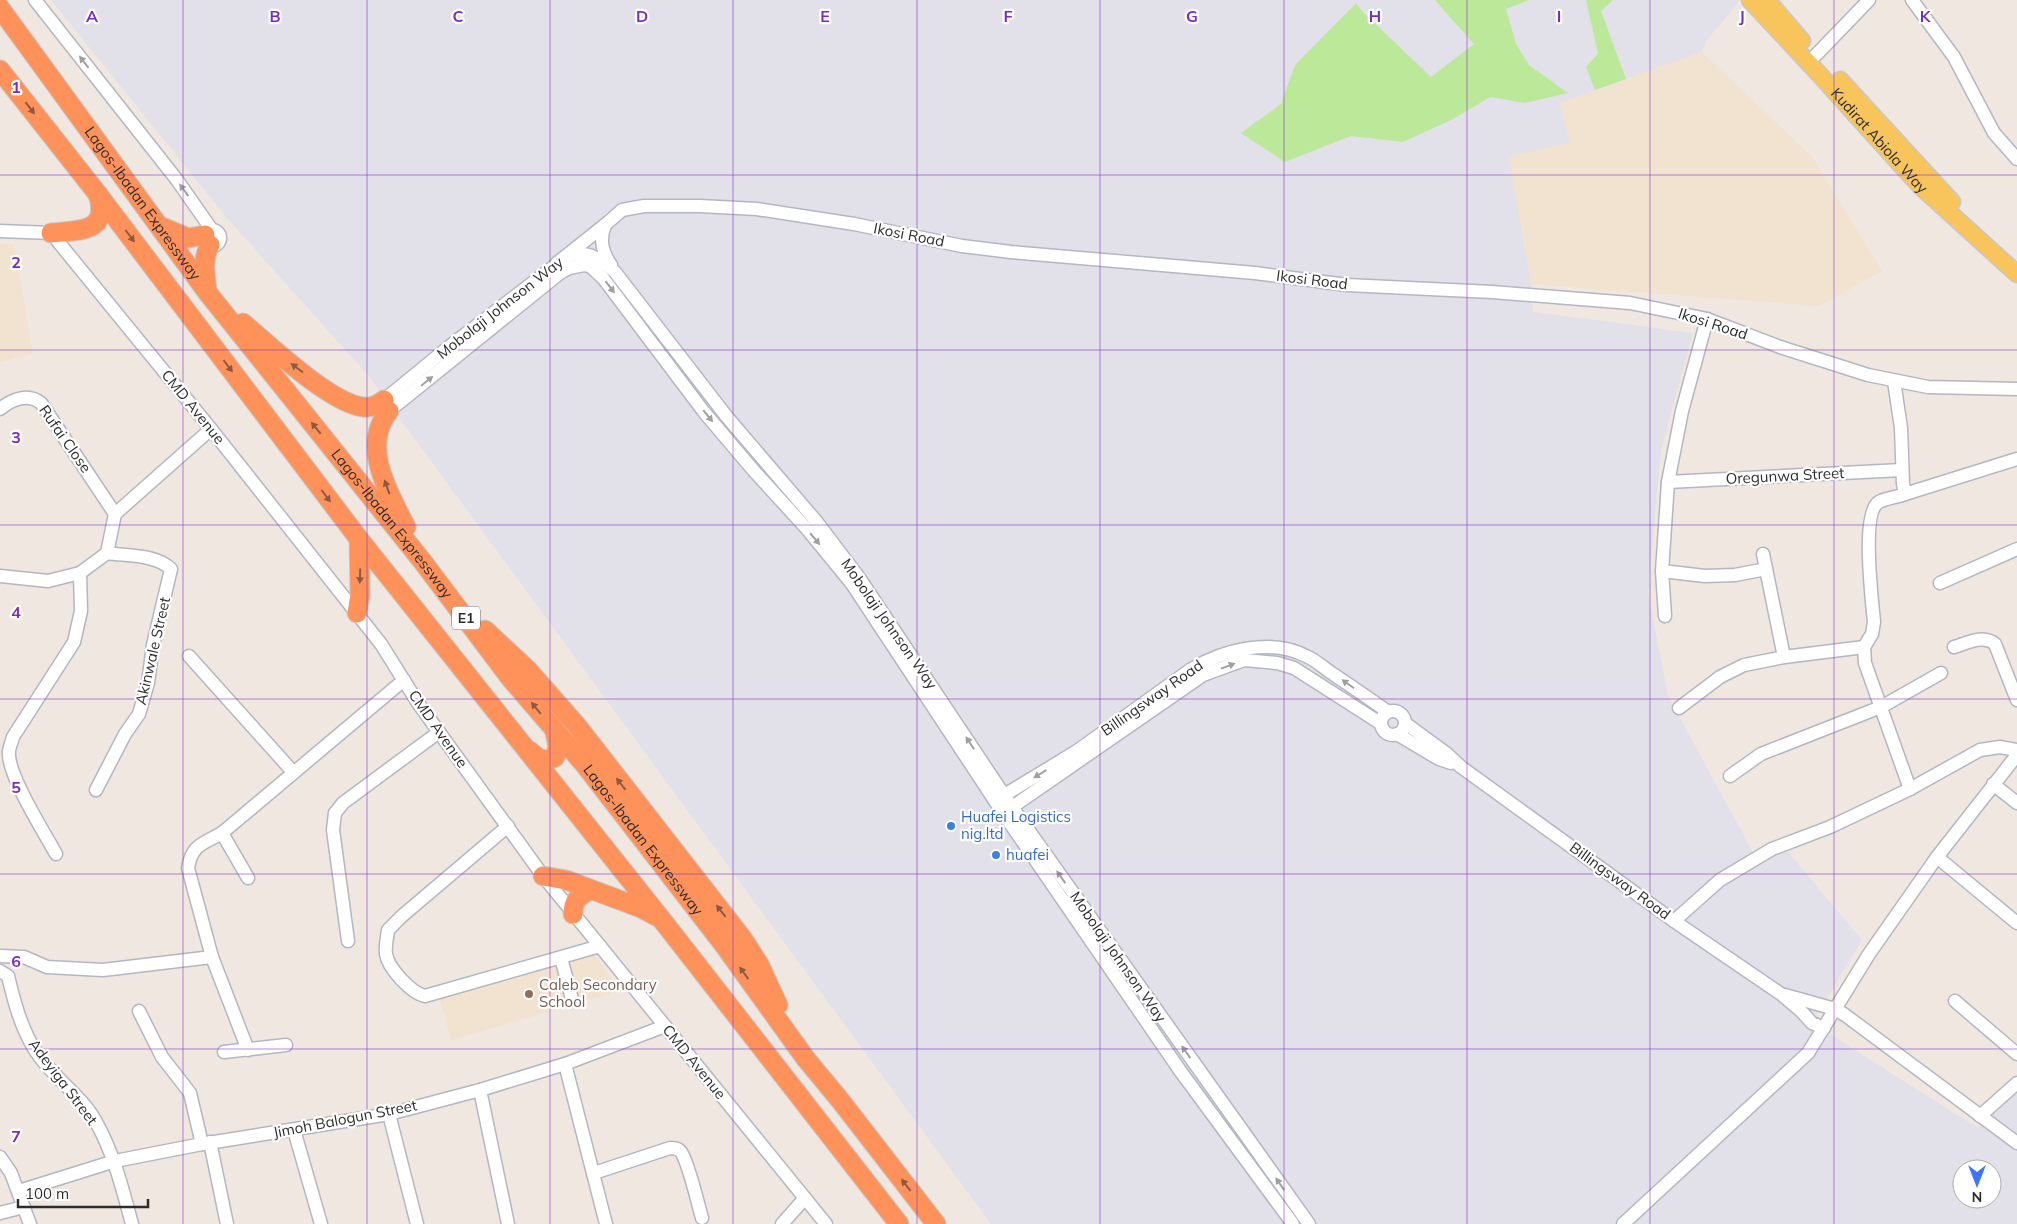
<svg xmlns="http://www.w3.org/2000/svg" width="2017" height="1224" font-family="Mulish,sans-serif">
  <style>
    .industrial { fill: #e2e0e8; fill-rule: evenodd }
    .education { fill: #f1e3cf }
    .green { fill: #bce89a }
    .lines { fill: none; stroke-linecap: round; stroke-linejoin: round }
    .minor-casing { stroke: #b3b7c1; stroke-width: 15 }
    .major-casing { stroke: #c8c8c8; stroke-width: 19 }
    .highway-casing { stroke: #c8c8c8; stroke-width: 21 }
    .minor { stroke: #fff; stroke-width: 12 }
    .major { stroke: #f8c55c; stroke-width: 16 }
    .highway { stroke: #ff925b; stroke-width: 19 }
    .oneway { fill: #a0a0a0 }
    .oneway2 { fill: #8c5a42 }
    .grid { fill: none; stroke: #7b2cbf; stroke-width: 1; stroke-opacity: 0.55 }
    .shop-dot { fill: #3f7fe0; stroke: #fff; stroke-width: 2 }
    .education-dot { fill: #8d6e63; stroke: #fff; stroke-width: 2 }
    .labels { text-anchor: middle; stroke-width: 4.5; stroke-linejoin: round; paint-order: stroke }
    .shield { fill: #fff; stroke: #6c6c6c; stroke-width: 1 }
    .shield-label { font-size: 14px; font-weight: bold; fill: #2d2d2d }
    .street-label { font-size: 15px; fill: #2d2d2d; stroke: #fff }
    .shop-label { font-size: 15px; fill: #366cbe; stroke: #fff; text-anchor: start }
    .education-label { font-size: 15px; fill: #785e54; stroke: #fff; text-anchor: start }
    .grid-label { font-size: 16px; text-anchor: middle; font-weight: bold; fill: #7b2cbf; stroke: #fff; stroke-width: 4.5; stroke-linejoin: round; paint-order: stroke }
  </style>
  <rect width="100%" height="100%" fill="#efe7e0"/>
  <path class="industrial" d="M51,0h1689l-33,40 -5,12 -142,51 11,40 -40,141 2,28 160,21 -32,117 -13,143 20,103 89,164 31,-8 74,88 -50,83 166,105 39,-35v131h-1026l-623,-849 -141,-157zM1962,1169h30v30h-30z"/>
  <g class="education">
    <polygon points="1702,52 1813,158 1882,271 1819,306 1531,284 1509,157 1570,143 1560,103"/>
    <polygon points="0,244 14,244 33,354 0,362"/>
    <polygon points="592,951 620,991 451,1040 439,997"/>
  </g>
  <g class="green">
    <polygon points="1435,0 1529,0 1506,9 1516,44 1529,65 1568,93 1525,103 1490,97 1453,119 1403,142 1351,136 1285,162 1241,133 1281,104 1295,65 1356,3 1362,11 1431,77 1474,44"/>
    <polygon points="1586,0 1613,0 1601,11 1626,79 1595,90 1586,67 1598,54"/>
  </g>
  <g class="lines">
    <defs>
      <g id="minor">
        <polyline points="35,0 177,180 212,230"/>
        <polyline points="1912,0 1954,57 1994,133 2017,159"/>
        <polyline points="1815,56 1869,0"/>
        <path d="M605,225c-6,15 -3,27 6,40"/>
        <circle cx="212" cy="238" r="8"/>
        <polyline points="0,231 51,233 211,429 381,644 418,703 543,876 826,1224"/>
        <polyline points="557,263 605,225 622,210 644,206 700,206 757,209 854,224 962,246 1011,252 1255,273 1347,285 1492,292 1630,303 1707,319 1780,347 1868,375 1928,387 2017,389"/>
        <path d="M1894,381l7,47 2,56 2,10c-7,3 -19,4 -26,8 -18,10 -7,98 -5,120l-2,12 -8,13 1,16 45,126"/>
        <path d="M384,400l66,-54 115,-88c22,-10 33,0 50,14l112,145 89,104 44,58 152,228 297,417"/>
        <path d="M0,409c12,-10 28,-16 41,-6l74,111"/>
        <polyline points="389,411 560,273 569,268 584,265 590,266 603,278 704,412 754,471 807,529 852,584 1003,813 1181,1072 1293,1224"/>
        <polyline points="1668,482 1902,470"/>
        <polyline points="1905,494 2017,459"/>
        <polyline points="115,514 211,429"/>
        <polyline points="1763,554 1784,657"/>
        <polyline points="1662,571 1705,576 1735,575 1766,569"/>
        <polyline points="0,576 48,581 80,573 107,553 115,514"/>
        <polyline points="1940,583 2017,549"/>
        <polyline points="1665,616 1662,571 1668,482 1682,411 1707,319"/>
        <path d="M1954,647c13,-4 30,-13 41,-3l22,56"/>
        <polyline points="189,656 293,772"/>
        <polyline points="1679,708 1720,677 1744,665 1784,657 1864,647"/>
        <circle cx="1393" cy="723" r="12"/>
        <polyline points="1405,723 1446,753 1461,767 1674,921 1781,994 1801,1011 1812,1023 1824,1028"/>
        <polyline points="1397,734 1439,759 1451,763"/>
        <polyline points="1730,776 1761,754 1881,707 1941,673"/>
        <polyline points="1993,784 2017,803"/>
        <path d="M96,790l29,-56 14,-20 9,-31 5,-38 18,-76c-15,-15 -45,-13 -64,-16"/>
        <path d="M998,799l79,-48 113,-81c33,-20 81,-33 118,-13 9,4 17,12 25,17 19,13 37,25 55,38"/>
        <polyline points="1005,812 1203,675 1244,660 1277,663 1294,668 1380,723"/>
        <path d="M508,826l-106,90 -14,14c-1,8 -3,16 -2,24 2,14 25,39 39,42l175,-50"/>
        <polyline points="222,833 248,878"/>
        <path d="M56,854c-12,-22 -49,-80 -47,-102 0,-5 3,-10 4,-15l61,-95 7,-31 -1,-38"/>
        <polyline points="1937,857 2017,923"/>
        <polyline points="1674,921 1720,880 1772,849 1830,827 1910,789 1980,750 2000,747 2017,750"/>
        <polyline points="348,941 333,830 335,813 343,803 439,732"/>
        <polyline points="0,956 24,957 47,967 103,970 212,957"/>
        <polyline points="561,958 572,999"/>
        <path d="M0,971l8,5c6,25 13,52 27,74 16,26 45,44 60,70 19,34 27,67 37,104"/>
        <polyline points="1785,995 1835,1009 1845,1015 2017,1143"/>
        <polyline points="1955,1001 2017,1054"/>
        <polyline points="139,1011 162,1057 190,1093 202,1144"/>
        <path d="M248,1050l-36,-93 -24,-89c4,-24 15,-24 34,-35l182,-153"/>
        <polyline points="224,1052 286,1045"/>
        <polyline points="565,1064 606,1224"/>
        <polyline points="480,1090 508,1224"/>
        <polyline points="389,1114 417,1224"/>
        <polyline points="1980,1116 2017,1083"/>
        <polyline points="294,1130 321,1224"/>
        <polyline points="210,1142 227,1224"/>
        <polyline points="0,1157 11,1173 30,1224"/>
        <path d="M594,1173l76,-25c4,0 8,0 11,4 7,9 17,52 21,66"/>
        <polyline points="19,1191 115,1161 202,1144 389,1114 480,1090 565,1064 665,1026"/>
        <polyline points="0,1213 24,1207"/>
        <polyline points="782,1224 805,1198"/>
        <polyline points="1623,1224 1808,1053 1869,954 1937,857 2017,755"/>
      </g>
      <g id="major">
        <path id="s1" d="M1750,0l69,74 100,111 98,89"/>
        <polyline points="1767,0 1802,41"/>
        <polyline points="1840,80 1952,202"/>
      </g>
      <g id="highway">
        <path id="s2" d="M0,8l207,284 216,270 88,117 74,86 139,180 82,114 34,41 96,124"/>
        <polyline points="0,70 97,193 359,539 666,925 899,1224"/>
        <polyline points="162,227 188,238 205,235"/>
        <path d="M51,233c29,-3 59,0 47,-39"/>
        <path d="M207,290c-2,-15 -5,-32 3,-45"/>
        <path d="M243,323c27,23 87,80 120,84 9,1 15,-2 21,-7"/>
        <path d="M389,411c-29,35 0,82 17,116"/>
        <polyline points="357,613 360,595 359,539"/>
        <polyline points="485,630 528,670 578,727 743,939 759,964 778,1005"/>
        <path d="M530,751c8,8 15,12 25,6l3,-10 -3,-15"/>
        <polyline points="543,876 566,880 641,908 656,916"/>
        <path d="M573,914c0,-14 6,-18 17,-24"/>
      </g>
    </defs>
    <use href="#minor" class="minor-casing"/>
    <use href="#major" class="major-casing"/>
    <use href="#highway" class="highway-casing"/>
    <use href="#minor" class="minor"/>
    <use href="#major" class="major"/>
    <use href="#highway" class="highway"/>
  </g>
  <defs><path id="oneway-solid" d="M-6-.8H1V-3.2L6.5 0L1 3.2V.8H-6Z" transform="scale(1.25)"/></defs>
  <g class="oneway">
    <use href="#oneway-solid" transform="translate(84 62) rotate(-128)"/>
    <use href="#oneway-solid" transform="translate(184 190) rotate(-126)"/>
    <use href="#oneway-solid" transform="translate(610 287) rotate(52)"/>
    <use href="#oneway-solid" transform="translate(427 381) rotate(-39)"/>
    <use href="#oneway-solid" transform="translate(708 416) rotate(51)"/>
    <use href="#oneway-solid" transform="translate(815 539) rotate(50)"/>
    <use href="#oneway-solid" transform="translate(1228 666) rotate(-20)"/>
    <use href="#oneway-solid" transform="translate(1348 684) rotate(-145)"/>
    <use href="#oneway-solid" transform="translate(970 743) rotate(-123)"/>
    <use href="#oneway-solid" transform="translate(1040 774) rotate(149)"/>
    <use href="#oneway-solid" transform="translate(1061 877) rotate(-125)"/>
    <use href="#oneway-solid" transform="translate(1186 1052) rotate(-125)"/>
    <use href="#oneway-solid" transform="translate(1280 1184) rotate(-125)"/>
  </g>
  <g class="oneway2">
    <use href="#oneway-solid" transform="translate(30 108) rotate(52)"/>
    <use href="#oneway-solid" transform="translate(130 236) rotate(53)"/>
    <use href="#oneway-solid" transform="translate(228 366) rotate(53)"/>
    <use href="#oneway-solid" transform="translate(297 368) rotate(-143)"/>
    <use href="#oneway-solid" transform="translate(316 428) rotate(-129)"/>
    <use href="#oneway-solid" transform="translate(387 487) rotate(-110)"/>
    <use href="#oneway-solid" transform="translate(326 496) rotate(53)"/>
    <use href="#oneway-solid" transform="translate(360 576) rotate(92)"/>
    <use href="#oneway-solid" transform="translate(536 708) rotate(-129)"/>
    <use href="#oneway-solid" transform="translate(621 784) rotate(-128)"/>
    <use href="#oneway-solid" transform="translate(721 911) rotate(-128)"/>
    <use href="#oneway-solid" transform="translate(744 973) rotate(-126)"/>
    <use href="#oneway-solid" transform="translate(906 1185) rotate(-128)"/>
  </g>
  <path class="grid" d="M183,0v1224M367,0v1224M550,0v1224M733,0v1224M917,0v1224M1100,0v1224M1284,0v1224M1467,0v1224M1650,0v1224M1834,0v1224M0,175h2017M0,350h2017M0,525h2017M0,699h2017M0,874h2017M0,1049h2017"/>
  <g class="shop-dot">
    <circle cx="951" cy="826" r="5"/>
    <circle cx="996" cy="855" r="5"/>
  </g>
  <circle class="education-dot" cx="529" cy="994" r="5"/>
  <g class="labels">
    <rect class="shield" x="452" y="606.5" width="28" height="23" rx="4"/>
    <g class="shield-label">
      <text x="466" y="623">E1</text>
    </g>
    <g class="street-label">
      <text dy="5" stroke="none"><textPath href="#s1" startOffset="191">Kudirat Abiola Way</textPath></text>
      <text dy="5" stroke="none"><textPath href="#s2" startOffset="242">Lagos-Ibadan Expressway</textPath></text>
      <text transform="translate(909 235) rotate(11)" y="5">Ikosi Road</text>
      <text transform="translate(1312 280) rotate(7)" y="5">Ikosi Road</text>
      <text transform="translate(500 308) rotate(-38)" y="5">Mobolaji Johnson Way</text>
      <text transform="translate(1713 324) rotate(18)" y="5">Ikosi Road</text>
      <text transform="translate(193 407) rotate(51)" y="5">CMD Avenue</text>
      <text transform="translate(65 439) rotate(55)" y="5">Rufai Close</text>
      <text transform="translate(1785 476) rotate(-3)" y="5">Oregunwa Street</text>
      <text dy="5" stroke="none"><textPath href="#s2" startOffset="648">Lagos-Ibadan Expressway</textPath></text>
      <text transform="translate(889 624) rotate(55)" y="5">Mobolaji Johnson Way</text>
      <text transform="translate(153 651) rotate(-77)" y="5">Akinwale Street</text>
      <text transform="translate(1152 698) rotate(-35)" y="5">Billingsway Road</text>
      <text transform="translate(438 729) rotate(55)" y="5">CMD Avenue</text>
      <text dy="5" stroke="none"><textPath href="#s2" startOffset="1052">Lagos-Ibadan Expressway</textPath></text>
      <text transform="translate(1620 881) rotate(36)" y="5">Billingsway Road</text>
      <text transform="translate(1118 957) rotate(55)" y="5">Mobolaji Johnson Way</text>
      <text transform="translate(694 1062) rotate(51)" y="5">CMD Avenue</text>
      <text transform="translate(63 1082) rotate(53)" y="5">Adeyiga Street</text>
      <text transform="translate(345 1119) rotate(-11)" y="5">Jimoh Balogun Street</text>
    </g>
    <g class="shop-label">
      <text x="961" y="822">Huafei Logistics<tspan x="961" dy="17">nig.ltd</tspan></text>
      <text x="1006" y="860">huafei</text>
    </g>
    <g class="education-label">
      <text x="539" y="990">Caleb Secondary<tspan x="539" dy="17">School</tspan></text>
    </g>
  </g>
  <g class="grid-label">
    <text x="92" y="22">A</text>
    <text x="275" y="22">B</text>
    <text x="458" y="22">C</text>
    <text x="642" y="22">D</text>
    <text x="825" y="22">E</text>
    <text x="1008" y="22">F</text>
    <text x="1192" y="22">G</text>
    <text x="1375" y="22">H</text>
    <text x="1559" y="22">I</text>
    <text x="1742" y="22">J</text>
    <text x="1925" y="22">K</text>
    <text x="16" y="93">1</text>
    <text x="16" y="268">2</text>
    <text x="16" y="443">3</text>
    <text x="16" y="618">4</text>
    <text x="16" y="793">5</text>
    <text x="16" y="967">6</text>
    <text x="16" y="1142">7</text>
  </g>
  <g transform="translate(1977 1184) rotate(180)"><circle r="24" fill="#ffffff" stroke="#ababab"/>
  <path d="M0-4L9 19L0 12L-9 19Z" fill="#3d74ff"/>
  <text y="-8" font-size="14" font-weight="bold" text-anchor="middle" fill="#2d2d2d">N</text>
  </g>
  <path d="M18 1199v8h130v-8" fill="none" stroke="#2d2d2d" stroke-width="2.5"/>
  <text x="25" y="1199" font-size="15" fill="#2d2d2d" stroke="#ffffff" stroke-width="4" paint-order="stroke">100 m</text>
</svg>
